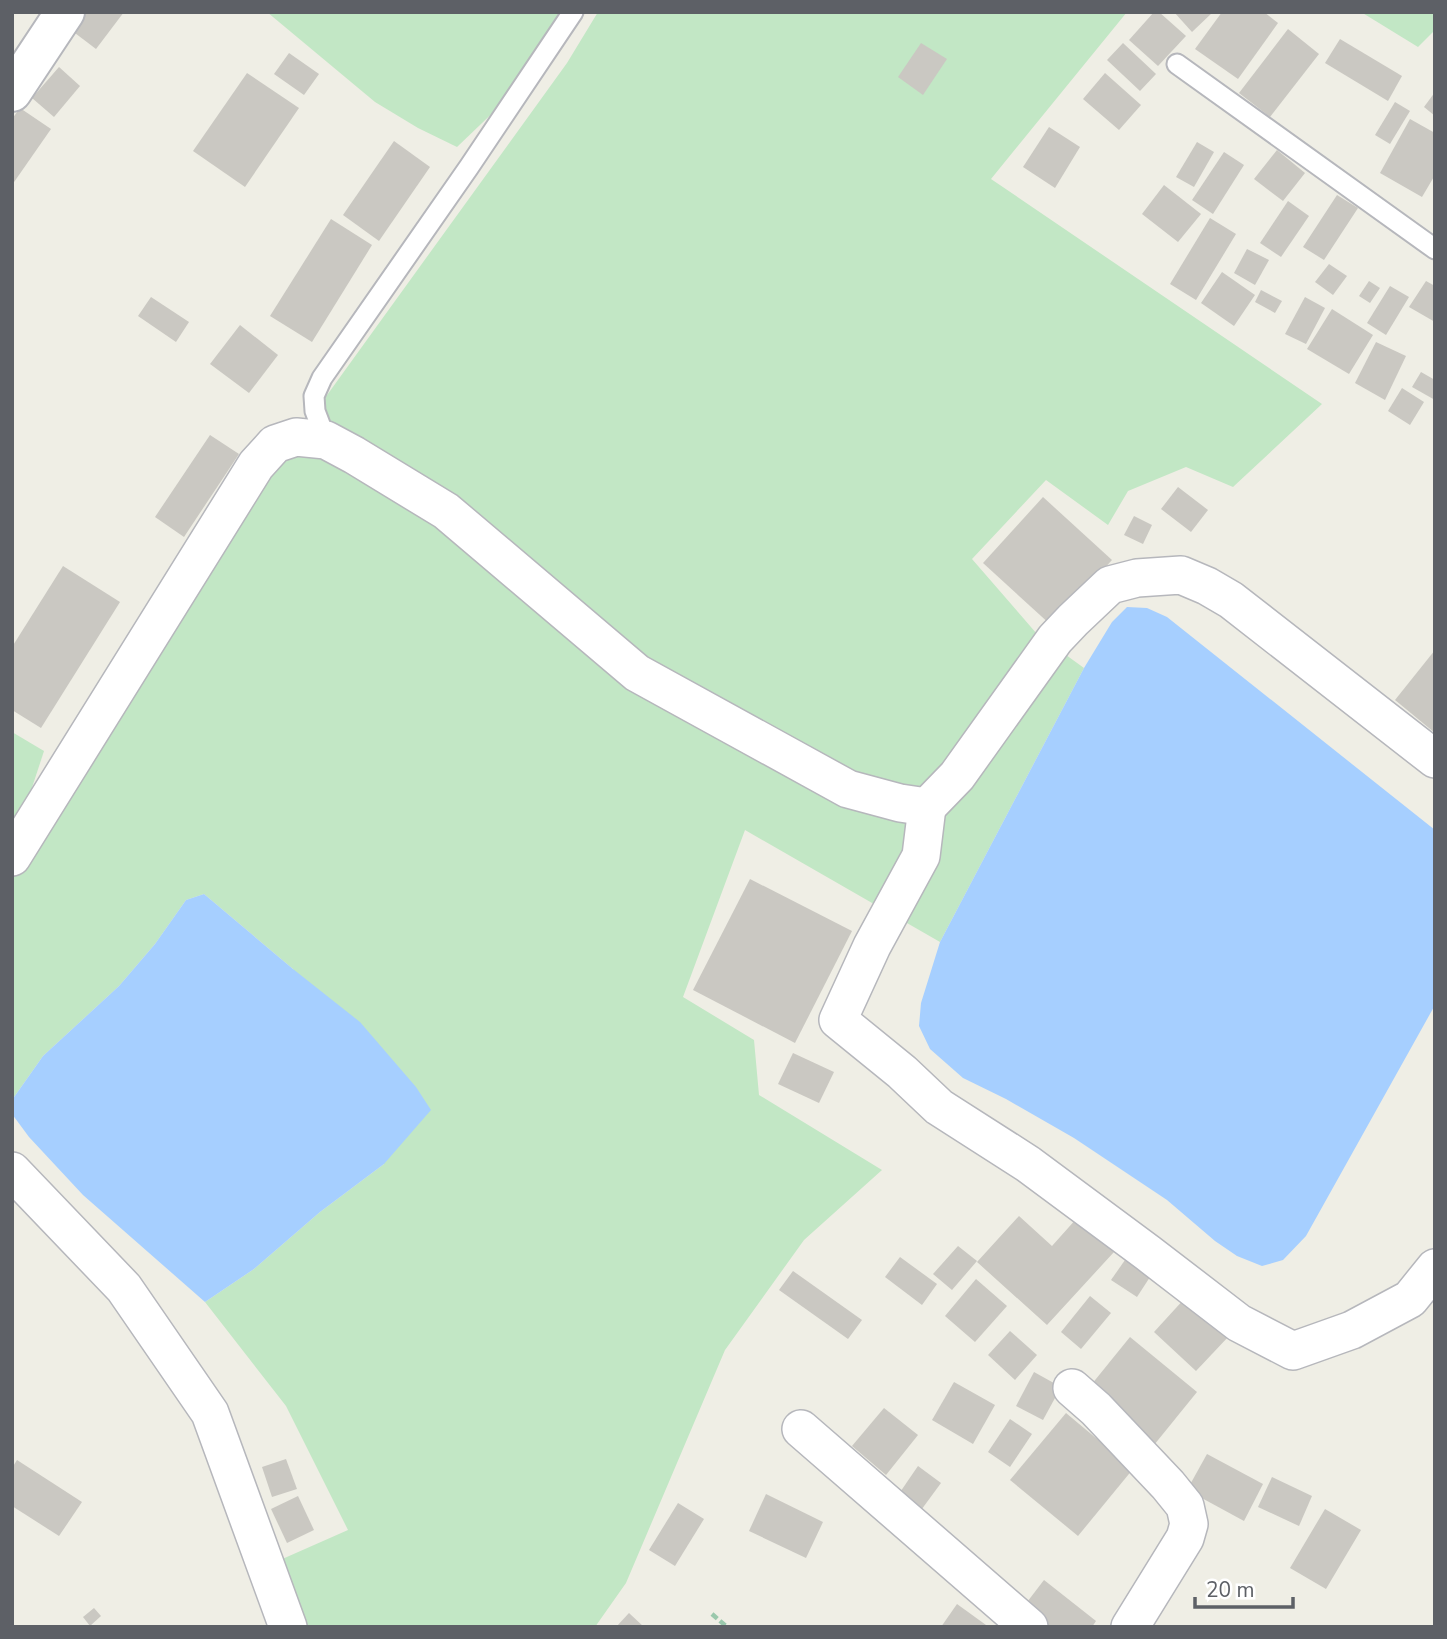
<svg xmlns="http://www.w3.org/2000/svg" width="1447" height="1639" font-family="'Nunito Sans',sans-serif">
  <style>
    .green { fill: #c2e7c5 }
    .water { fill: #a6cfff }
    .building { fill: #cac8c2 }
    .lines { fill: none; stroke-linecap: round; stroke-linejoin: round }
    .service-casing { stroke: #b6b7bc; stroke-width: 23 }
    .minor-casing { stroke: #b6b7bc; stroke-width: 40 }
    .tertiary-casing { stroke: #b6b7bc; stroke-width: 42 }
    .path { stroke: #9ac8ac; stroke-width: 4.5; stroke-dasharray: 7 3.5; stroke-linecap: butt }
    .service { stroke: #fff; stroke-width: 19 }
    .minor { stroke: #fff; stroke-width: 37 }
    .tertiary { stroke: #fff; stroke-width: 38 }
  </style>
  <rect width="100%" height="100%" fill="#efeee5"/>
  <g class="green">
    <polygon points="267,12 573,12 529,78 457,147 418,128 375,102"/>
    <polygon points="598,12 1127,12 991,179 1322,404 1233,487 1186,467 1128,491 1108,525 1046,480 972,559 1037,634 1084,668 940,942 745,830 683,997 754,1040 759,1095 882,1170 804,1240 725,1350 626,1583 595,1627 301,1627 271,1564 348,1530 286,1406 205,1302 254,1269 320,1212 384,1164 293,969 204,894 186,900 155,944 119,986 43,1056 12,1100 12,877 257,492 567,63"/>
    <polygon points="1361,12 1435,12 1435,30 1418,47"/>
    <polygon points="12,732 44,751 25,809 12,831"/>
  </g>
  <g class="water">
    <polygon points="1127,607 1147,608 1167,617 1435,830 1435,1005 1306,1236 1283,1260 1262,1266 1237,1256 1215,1241 1167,1200 1074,1138 1006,1099 963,1078 930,1049 919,1026 921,1003 940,942 1084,668 1112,622"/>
    <polygon points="204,894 293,969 360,1022 416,1087 431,1110 384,1164 320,1212 254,1269 205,1302 83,1195 29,1137 12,1114 12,1100 43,1056 119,986 155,944 186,900"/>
  </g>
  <g class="building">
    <polygon points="84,12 124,12 96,49 71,30"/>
    <polygon points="1154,12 1159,12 1186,36 1158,66 1129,40"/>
    <polygon points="1174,12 1213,12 1192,32"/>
    <polygon points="1222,12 1264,12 1278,23 1238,79 1195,49"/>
    <polygon points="1288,29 1319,54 1270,117 1239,93"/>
    <polygon points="1340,39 1402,76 1388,101 1325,63"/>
    <polygon points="921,43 947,59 923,95 898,77"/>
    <polygon points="1123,43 1156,74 1140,91 1107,60"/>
    <polygon points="289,53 319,74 304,95 274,74"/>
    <polygon points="59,67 80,86 54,117 32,98"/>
    <polygon points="247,73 299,108 245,187 193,151"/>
    <polygon points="1105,73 1141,105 1119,130 1083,99"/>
    <polygon points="1435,92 1435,116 1424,107"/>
    <polygon points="1395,102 1410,111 1390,144 1375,135"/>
    <polygon points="20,108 51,129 12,185 12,119"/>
    <polygon points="1410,119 1435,133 1435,175 1422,197 1380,173"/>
    <polygon points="1049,127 1080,147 1055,188 1023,167"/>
    <polygon points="394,141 430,167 379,241 343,215"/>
    <polygon points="1197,142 1214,152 1194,187 1176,177"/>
    <polygon points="1277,150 1305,173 1283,201 1254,179"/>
    <polygon points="1224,152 1244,165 1213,214 1192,200"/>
    <polygon points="1164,185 1201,214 1178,242 1142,214"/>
    <polygon points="1337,195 1358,208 1324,260 1303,247"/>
    <polygon points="1288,201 1309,216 1281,257 1260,243"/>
    <polygon points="1210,218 1236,234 1196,300 1170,284"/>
    <polygon points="331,219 372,245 312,342 270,316"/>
    <polygon points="1247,249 1269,260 1255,285 1234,273"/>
    <polygon points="1329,264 1347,276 1333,295 1315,282"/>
    <polygon points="1222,272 1255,295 1234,326 1201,303"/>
    <polygon points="1369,281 1380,288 1370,303 1359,296"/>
    <polygon points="1426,281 1435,286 1435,322 1409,307"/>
    <polygon points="1390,286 1409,297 1386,335 1367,323"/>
    <polygon points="1261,290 1282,301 1275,313 1255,302"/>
    <polygon points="151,297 189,322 176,342 138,316"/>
    <polygon points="1305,297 1325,308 1306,344 1285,334"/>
    <polygon points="1332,309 1373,335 1349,374 1307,349"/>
    <polygon points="240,325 278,355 249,393 210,364"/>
    <polygon points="1376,342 1406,356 1385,400 1355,383"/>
    <polygon points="1421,372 1435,380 1435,400 1412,387"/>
    <polygon points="1402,388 1424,402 1410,425 1388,411"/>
    <polygon points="210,435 239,454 184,537 155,517"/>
    <polygon points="1178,487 1208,510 1191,532 1161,509"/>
    <polygon points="1043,497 1112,560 1052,626 983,563"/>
    <polygon points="1134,516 1152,525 1143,544 1124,535"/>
    <polygon points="63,566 120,602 41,728 12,710 12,647"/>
    <polygon points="1435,650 1435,733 1395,700"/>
    <polygon points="750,879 852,931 795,1043 693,990"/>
    <polygon points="793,1053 834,1072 819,1103 778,1084"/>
    <polygon points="1019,1216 1052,1246 1077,1218 1114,1252 1047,1325 977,1262"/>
    <polygon points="958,1246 977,1261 952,1290 933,1274"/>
    <polygon points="900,1257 937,1284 922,1305 885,1277"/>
    <polygon points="1125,1260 1150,1277 1137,1297 1111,1280"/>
    <polygon points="793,1271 862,1320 848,1339 779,1290"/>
    <polygon points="976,1279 1007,1306 975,1342 945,1316"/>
    <polygon points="1090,1296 1111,1313 1081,1349 1061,1332"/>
    <polygon points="1186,1297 1229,1336 1196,1371 1154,1332"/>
    <polygon points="1010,1331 1037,1355 1015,1380 988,1355"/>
    <polygon points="1130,1337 1197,1392 1154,1445 1087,1390"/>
    <polygon points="1034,1372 1061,1387 1043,1420 1016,1406"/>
    <polygon points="954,1382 995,1405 973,1444 932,1420"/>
    <polygon points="884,1408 918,1435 886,1475 852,1446"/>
    <polygon points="1066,1413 1133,1469 1078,1536 1010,1480"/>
    <polygon points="1010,1419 1032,1434 1010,1467 988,1452"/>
    <polygon points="1207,1454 1263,1484 1244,1521 1187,1490"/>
    <polygon points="286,1459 297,1489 272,1497 262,1467"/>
    <polygon points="17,1460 82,1502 59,1536 12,1506 12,1468"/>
    <polygon points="918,1466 941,1483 916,1517 894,1501"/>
    <polygon points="1272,1477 1312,1496 1299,1526 1258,1507"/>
    <polygon points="766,1494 823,1522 806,1558 749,1531"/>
    <polygon points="298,1496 314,1530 287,1543 271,1509"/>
    <polygon points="678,1503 704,1519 675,1566 649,1550"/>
    <polygon points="1325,1509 1361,1530 1326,1589 1290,1568"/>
    <polygon points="1044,1580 1096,1621 1092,1627 1044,1627 1021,1610"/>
    <polygon points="957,1604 986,1625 984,1627 941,1627"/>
    <polygon points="94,1608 101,1616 90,1626 83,1617"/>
    <polygon points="629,1613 644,1627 616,1627"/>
  </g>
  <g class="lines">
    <defs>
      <g id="service">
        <polyline points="1177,64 1435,249"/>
        <polyline points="326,440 315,411 314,396 322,378 469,167 573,12"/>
      </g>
      <g id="minor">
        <polyline points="927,807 921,856 872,946 838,1020 902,1072 939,1107 1028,1164 1148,1253 1239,1323 1293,1351 1352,1330 1410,1299 1435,1268"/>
        <polyline points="12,857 256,465 275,444 296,437 326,440 354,455 446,511 637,673 848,789 900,803 927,807 957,776 1055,639 1073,620 1110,585 1137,578 1181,575 1207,586 1231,600 1435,759"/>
        <polyline points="12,1171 124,1288 210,1413 288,1627"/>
        <polyline points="1072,1388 1096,1409 1168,1485 1185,1506 1189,1524 1185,1538 1130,1627"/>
        <polyline points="801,1429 1029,1627"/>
      </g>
      <polyline id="tertiary" points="12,92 65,12"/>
    </defs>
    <use href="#service" class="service-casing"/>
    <use href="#minor" class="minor-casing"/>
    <use href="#tertiary" class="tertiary-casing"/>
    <polyline class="path" points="712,1614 727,1627"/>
    <use href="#service" class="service"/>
    <use href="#minor" class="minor"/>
    <use href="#tertiary" class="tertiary"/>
  </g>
  <rect width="1447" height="1639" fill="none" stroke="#5d6066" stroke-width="28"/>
  <path d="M1195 1597v10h98v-10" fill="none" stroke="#5d6066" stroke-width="3.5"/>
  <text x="1206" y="1597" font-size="21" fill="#5d6066" stroke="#ffffff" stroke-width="5" paint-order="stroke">20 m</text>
</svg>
